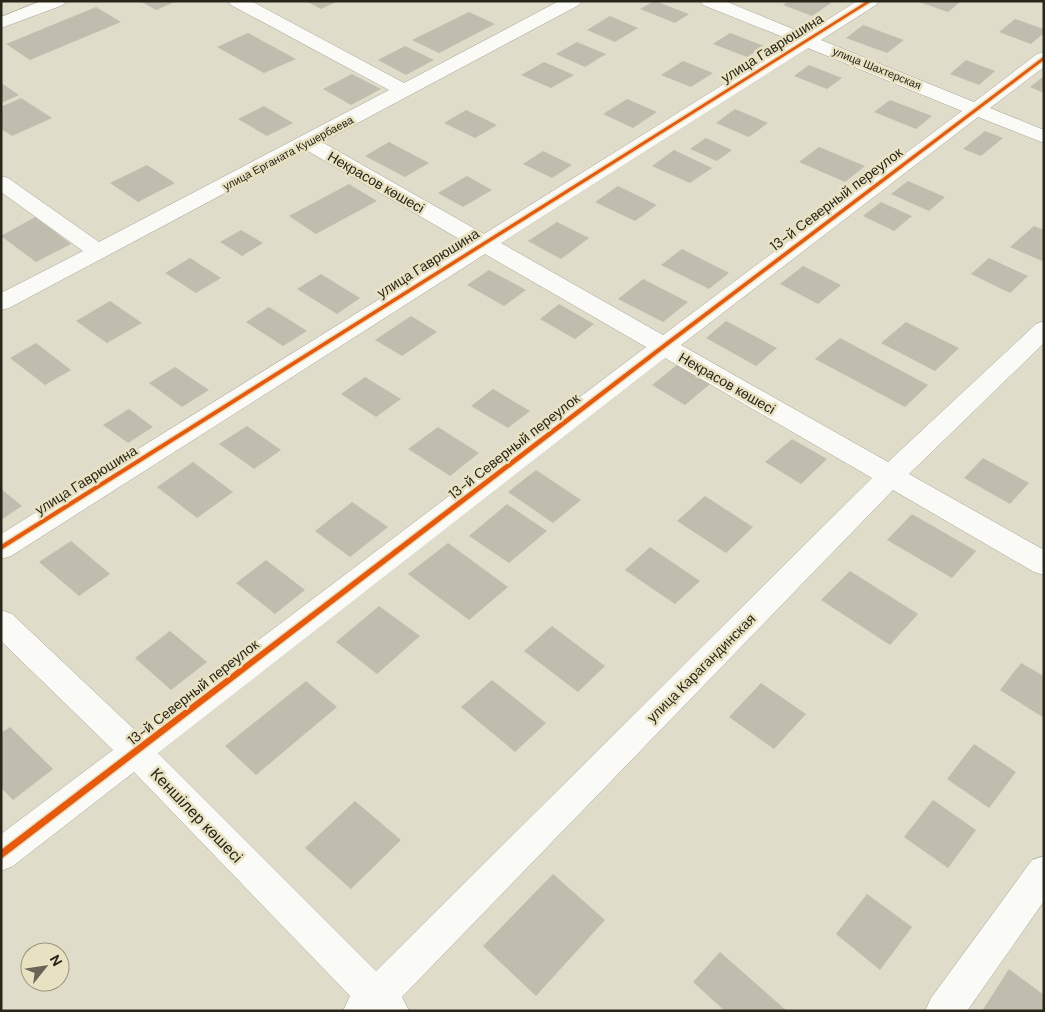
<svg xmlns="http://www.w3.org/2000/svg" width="1045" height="1012" font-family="'DM Sans',sans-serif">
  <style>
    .building { fill: #c0bdae }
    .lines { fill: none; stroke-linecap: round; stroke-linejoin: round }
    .minor-casing { stroke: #a7a496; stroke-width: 1 }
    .minor { fill: #fafaf7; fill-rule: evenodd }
    .cycleway-casing { stroke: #e8e2c2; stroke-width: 3 }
    .cycleway { fill: #e8590c; fill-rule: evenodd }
    .labels { text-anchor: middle; stroke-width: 5; stroke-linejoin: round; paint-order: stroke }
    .far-street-label { font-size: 11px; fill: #282519; stroke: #e8e2c2 }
    .street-label { font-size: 14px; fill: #282519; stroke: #e8e2c2 }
    .near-street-label { font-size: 16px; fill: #282519; stroke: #e8e2c2 }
  </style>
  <rect width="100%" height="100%" fill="#e0dcca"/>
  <g class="building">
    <polygon points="140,1 177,1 156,10"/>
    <polygon points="306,1 338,1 321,9"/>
    <polygon points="654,1 655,1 689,14 675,23 640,9"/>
    <polygon points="789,1 825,1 831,3 812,16 783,5"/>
    <polygon points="957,1 960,2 948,12 919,2"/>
    <polygon points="96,7 121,22 30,60 6,44"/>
    <polygon points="469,12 495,24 439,53 412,40"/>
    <polygon points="610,16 638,28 615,42 587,30"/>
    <polygon points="1015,19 1044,29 1044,33 1031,44 999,32"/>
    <polygon points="863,25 904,40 887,53 846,38"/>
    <polygon points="248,33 296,59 264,73 217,47"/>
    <polygon points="730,33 764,46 747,57 713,44"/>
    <polygon points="577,42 606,54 585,67 556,54"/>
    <polygon points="405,46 434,60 406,75 378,60"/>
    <polygon points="966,60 995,71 979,85 950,74"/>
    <polygon points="683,61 713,73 691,87 661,75"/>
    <polygon points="544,62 574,75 551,88 521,75"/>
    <polygon points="809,65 842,78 827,89 794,76"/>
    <polygon points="352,74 381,89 351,105 323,89"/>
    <polygon points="1044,76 1044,93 1030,87"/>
    <polygon points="1,83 19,95 1,103"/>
    <polygon points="21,98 52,118 12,136 1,129 1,107"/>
    <polygon points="627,99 657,112 633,128 603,114"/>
    <polygon points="890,100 932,116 916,129 874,112"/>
    <polygon points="264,106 293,123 267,136 238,119"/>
    <polygon points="735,109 768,123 749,137 716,123"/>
    <polygon points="466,110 497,125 475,138 444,123"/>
    <polygon points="985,131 1003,138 981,156 963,149"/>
    <polygon points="706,138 732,150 717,161 690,149"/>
    <polygon points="389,142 429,163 405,177 365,156"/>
    <polygon points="819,147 865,166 845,182 799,162"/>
    <polygon points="674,150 712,168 690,183 652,166"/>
    <polygon points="543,151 572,165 552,178 523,164"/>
    <polygon points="147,165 175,183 138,202 110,183"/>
    <polygon points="467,176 492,190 463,207 438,193"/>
    <polygon points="908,181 945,197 929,211 891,194"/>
    <polygon points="349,184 377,201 316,234 289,216"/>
    <polygon points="618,186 657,205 635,221 595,202"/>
    <polygon points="881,202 912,216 894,231 863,216"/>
    <polygon points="35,217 71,244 36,262 1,236"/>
    <polygon points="557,222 589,238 561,259 528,241"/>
    <polygon points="1034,226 1044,230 1044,259 1042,261 1010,247"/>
    <polygon points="241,230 263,243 242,256 220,242"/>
    <polygon points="682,249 729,273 709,289 661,265"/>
    <polygon points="190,258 221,278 196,293 165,273"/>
    <polygon points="989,258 1028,276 1010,293 971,274"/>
    <polygon points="803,266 841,285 818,304 780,284"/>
    <polygon points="489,270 526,290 504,306 467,285"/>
    <polygon points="321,274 360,298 337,314 297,289"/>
    <polygon points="643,279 688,302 663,322 618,299"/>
    <polygon points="110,301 142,323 107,343 76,321"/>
    <polygon points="559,304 594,324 575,339 540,319"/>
    <polygon points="269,307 307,331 283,346 246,322"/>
    <polygon points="411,316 437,332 402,356 375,340"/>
    <polygon points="726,321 777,348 756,366 706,338"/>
    <polygon points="906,322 959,348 935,371 881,343"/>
    <polygon points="840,338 928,385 905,407 815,359"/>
    <polygon points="36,343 71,370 45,385 10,358"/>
    <polygon points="677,365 710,384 685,405 652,385"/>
    <polygon points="175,367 209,390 182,407 149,383"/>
    <polygon points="365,377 401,399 376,417 341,394"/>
    <polygon points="493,389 530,411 508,428 471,406"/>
    <polygon points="129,409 153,427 128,443 103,425"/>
    <polygon points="247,426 281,450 254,469 219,444"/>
    <polygon points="438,427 479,453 450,476 408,449"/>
    <polygon points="792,439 827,459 801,484 765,462"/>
    <polygon points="983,458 1029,483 1010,504 964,478"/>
    <polygon points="193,462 233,492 197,518 157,487"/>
    <polygon points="536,470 581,500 553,523 508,492"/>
    <polygon points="1,489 22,506 1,520"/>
    <polygon points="705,496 753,527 726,553 677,521"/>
    <polygon points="352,502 388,527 350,557 315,531"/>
    <polygon points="507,504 547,531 509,563 469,536"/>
    <polygon points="912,514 976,551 952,578 887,540"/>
    <polygon points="71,541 110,574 79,596 39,562"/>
    <polygon points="448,543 508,587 469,620 408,574"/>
    <polygon points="650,547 700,581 675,604 625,570"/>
    <polygon points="266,560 305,590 275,614 236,583"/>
    <polygon points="850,571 918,614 890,645 821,600"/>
    <polygon points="379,606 420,636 377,674 336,642"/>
    <polygon points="552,626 605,666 578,692 524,651"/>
    <polygon points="170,631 207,662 171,690 135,658"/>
    <polygon points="1021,663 1044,676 1044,718 1000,690"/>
    <polygon points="492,680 546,723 515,752 461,707"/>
    <polygon points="306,681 337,707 256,775 225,746"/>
    <polygon points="761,683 806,714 774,749 729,717"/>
    <polygon points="10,727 53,769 13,800 1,788 1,733"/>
    <polygon points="974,744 1016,772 989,808 947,779"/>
    <polygon points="933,800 976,830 948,868 904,837"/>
    <polygon points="355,801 401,840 351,889 305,848"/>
    <polygon points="553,874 605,920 536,996 483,946"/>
    <polygon points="867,894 912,927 880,970 836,934"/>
    <polygon points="720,952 787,1011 725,1011 693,982"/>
    <polygon points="1009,969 1044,995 1044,1011 982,1011"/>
  </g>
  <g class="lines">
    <defs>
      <g id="minor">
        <polygon points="41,1 66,1 63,5 1,28 1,17"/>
        <path d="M228,1h23l153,82 155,-82h23l-3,4 -257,137 162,92 309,-193 -90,-36 -3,-4h25l80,33 52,-33h22l-3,4 -55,35 153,62 63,-48 7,-2v15l-54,41 54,22v13l-66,-26 -297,228 207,117 148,-138 8,-3v22l-135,131 135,76v25l-10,-3 -141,-82 -491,507 7,14h-66l7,-15 -216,-224 -121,94 -12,5v-37l112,-84 -112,-109v-31l11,4 125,118 509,-385 -161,-93 -474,302 -10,3v-25l467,-290 -162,-94 -297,158 -8,2v-17l82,-42 -82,-59v-16l7,2 91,64 290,-152 -158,-85zM808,48l154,63 -299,224 -162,-92zM665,358l207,120 -496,493 -218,-218z"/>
        <polygon points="1044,856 1044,901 967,1011 925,1011 931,998 1032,860"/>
      </g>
    </defs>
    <use href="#minor" class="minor-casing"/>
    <use href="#minor" class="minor"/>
    <defs>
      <g id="cycleway">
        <polygon points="867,1 872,1 1,550 1,545"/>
        <polygon points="1043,57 1044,57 1044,60 666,347 1,859 1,850 662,345"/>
      </g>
    </defs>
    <use href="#cycleway" class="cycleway-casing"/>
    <use href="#cycleway" class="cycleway"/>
  </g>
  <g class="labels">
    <g class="far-street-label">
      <text transform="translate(877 68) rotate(22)" y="4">улица Шахтерская</text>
      <text transform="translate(288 153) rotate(-28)" y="4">улица Ерганата Кушербаева</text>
    </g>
    <g class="street-label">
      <text transform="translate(772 48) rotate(-32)" y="5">улица Гаврюшина</text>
      <text transform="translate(376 182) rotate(30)" y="5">Некрасов көшесі</text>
      <text transform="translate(836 199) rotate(-37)" y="5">13-й Северный переулок</text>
      <text transform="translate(428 263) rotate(-32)" y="5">улица Гаврюшина</text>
      <text transform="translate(727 383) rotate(30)" y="5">Некрасов көшесі</text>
      <text transform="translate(514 446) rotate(-38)" y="5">13-й Северный переулок</text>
      <text transform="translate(86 480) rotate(-32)" y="5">улица Гаврюшина</text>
      <text transform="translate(701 668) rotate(-45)" y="5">улица Карагандинская</text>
      <text transform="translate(193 692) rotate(-38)" y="5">13-й Северный переулок</text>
    </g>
    <g class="near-street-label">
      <text transform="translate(197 815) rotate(46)" y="6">Кеншілер көшесі</text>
    </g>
  </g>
  <rect width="1045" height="1012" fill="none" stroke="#282519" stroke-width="5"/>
  <g transform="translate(45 967) rotate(60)"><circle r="24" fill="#e8e2c2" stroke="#9b967e"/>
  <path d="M0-4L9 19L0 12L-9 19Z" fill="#686557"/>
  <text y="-8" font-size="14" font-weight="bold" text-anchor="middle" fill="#282519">N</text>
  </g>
</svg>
